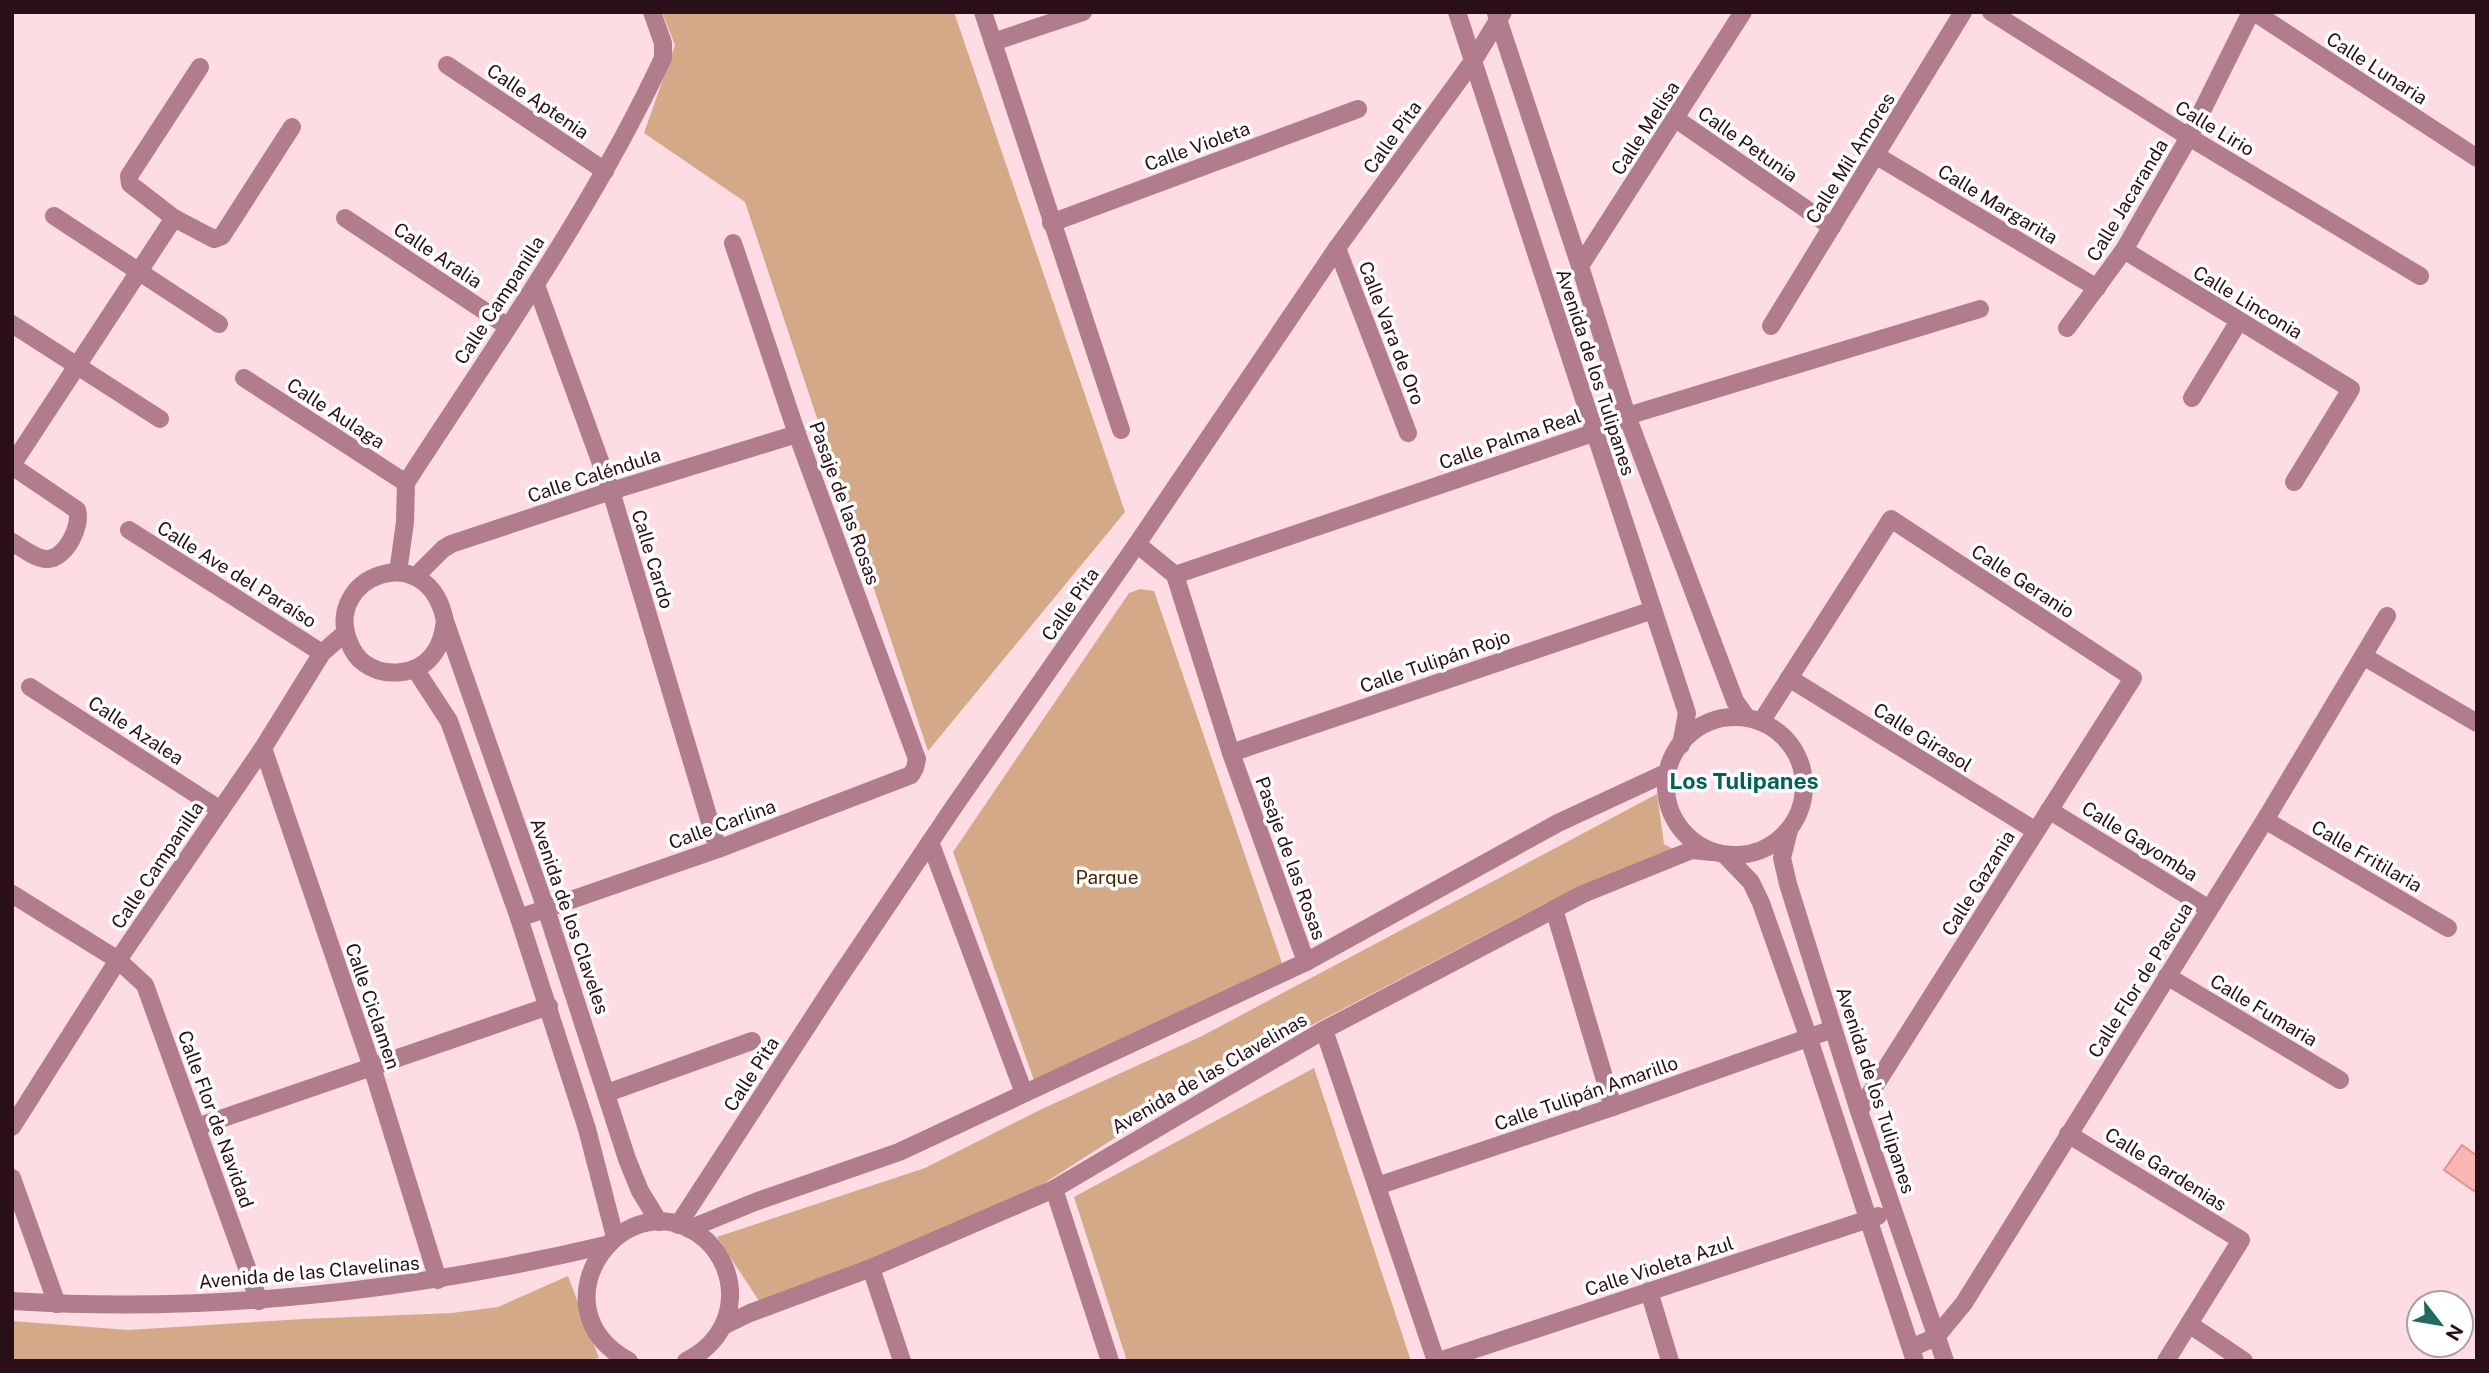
<svg xmlns="http://www.w3.org/2000/svg" width="2489" height="1373" font-family="'Public Sans',sans-serif">
  <style>
    .green { fill: #d4a988 }
    .building { fill: #fab6b5; stroke: #e39292; stroke-width: 2 }
    .lines { fill: none; stroke-linecap: round; stroke-linejoin: round }
    .minor { stroke: #b17c8b; stroke-width: 18 }
    .labels { text-anchor: middle; stroke-width: 7; stroke-linejoin: round; paint-order: stroke }
    .street-label { font-size: 19px; fill: #2b0f18; stroke: #fff }
    .park-label { font-size: 19px; fill: #472300; stroke: #fff }
    .quarter-label { font-size: 23px; font-weight: bold; fill: #006155; stroke: #fff }
  </style>
  <rect width="100%" height="100%" fill="#fedce4"/>
  <g class="green">
    <polygon points="662,12 954,12 1125,512 928,751 745,202 644,133 675,45"/>
    <polygon points="1140,589 1154,591 1283,966 1036,1086 953,852 1129,593"/>
    <polygon points="1657,794 1664,844 1675,850 1548,902 1312,1025 1180,1096 1040,1186 844,1272 759,1301 717,1237 925,1168 1042,1109 1202,1036"/>
    <polygon points="1314,1068 1411,1361 1127,1361 1074,1197"/>
    <polygon points="568,1276 599,1358 581,1361 12,1361 12,1321 128,1330 303,1319 452,1313 498,1307"/>
  </g>
  <polygon class="building" points="2462,1145 2477,1156 2477,1193 2444,1170"/>
  <g class="lines">
    <g class="minor">
      <polyline points="983,12 1121,430"/>
      <polyline points="1457,12 1687,713 1681,745"/>
      <polyline points="1991,12 2189,137 2420,276"/>
      <polyline points="2254,12 2477,158"/>
      <polyline points="1496,13 1580,266 1627,416 1735,701 1747,718"/>
      <polyline points="993,42 1083,12"/>
      <polyline points="447,65 605,171"/>
      <polyline points="200,67 129,176 130,184 174,218 214,239 222,236 292,127"/>
      <polyline points="1676,119 1832,227"/>
      <polyline points="1877,156 2097,288"/>
      <polyline points="54,216 219,324"/>
      <polyline points="345,218 507,326"/>
      <polyline points="1051,223 1358,109"/>
      <polyline points="1337,248 1408,433"/>
      <polyline points="2124,250 2351,389 2294,482"/>
      <polyline points="1580,266 1743,12"/>
      <polyline points="536,285 611,491 718,849"/>
      <polyline points="12,324 160,419"/>
      <polyline points="1771,326 1963,12"/>
      <polyline points="2067,328 2124,250 2189,137 2251,12"/>
      <polyline points="244,378 406,483"/>
      <polyline points="2192,398 2239,321"/>
      <polyline points="12,465 174,218"/>
      <path d="M12,466l65,44c5,16 -11,48 -29,49 -11,1 -26,-11 -36,-17"/>
      <polyline points="129,530 322,653"/>
      <polyline points="1137,544 1175,575 1231,753 1306,962"/>
      <path d="M398,572l7,-50 1,-39c90,-139 187,-275 257,-425v-15l-11,-31"/>
      <polyline points="1175,575 1593,433 1627,416 1980,309"/>
      <polyline points="416,576 443,549 451,544 611,491 797,434"/>
      <path d="M445,621c-2,13 -4,24 -13,35 -15,19 -48,22 -68,7 -7,-5 -12,-13 -15,-21 -27,-65 79,-107 96,-21l101,288 81,250 13,32 19,31"/>
      <polyline points="2363,656 2477,723"/>
      <polyline points="415,669 449,721 519,918 587,1129 615,1237"/>
      <polyline points="1789,678 2036,831"/>
      <polyline points="30,687 219,809"/>
      <circle cx="1735" cy="786" r="69"/>
      <polyline points="1761,722 1891,519 2133,678 1859,1111"/>
      <polyline points="263,748 372,1067 438,1280"/>
      <polyline points="1231,753 1653,610"/>
      <polyline points="2049,810 2209,909"/>
      <polyline points="2265,820 2448,928"/>
      <polyline points="1789,830 1782,858 1788,884 1859,1111 1945,1361"/>
      <polyline points="930,842 1024,1093"/>
      <polyline points="1725,855 1751,882 1761,903 1808,1036 1915,1361"/>
      <polyline points="12,894 118,960 145,985 259,1301"/>
      <polyline points="1554,909 1613,1107"/>
      <polyline points="519,918 718,849 911,775 915,768 917,759 797,434 733,243"/>
      <polyline points="2167,976 2340,1080"/>
      <polyline points="1324,1030 1436,1361"/>
      <polyline points="607,1093 752,1041"/>
      <polyline points="12,1127 118,960 263,748 322,653 345,633"/>
      <polyline points="197,1127 549,1006"/>
      <polyline points="2068,1134 2241,1240 2166,1361"/>
      <polyline points="12,1178 57,1304"/>
      <polyline points="1377,1186 1613,1107 1833,1029"/>
      <polyline points="1054,1189 1110,1361"/>
      <polyline points="678,1225 834,985 953,808 1137,544 1337,248 1473,61 1503,12"/>
      <polyline points="689,1229 755,1202 899,1152 1306,962 1558,823 1668,772"/>
      <polyline points="871,1268 902,1361"/>
      <polyline points="1649,1291 1670,1361"/>
      <path d="M12,1301c200,13 399,-10 594,-56"/>
      <polyline points="2189,1324 2244,1361"/>
      <polyline points="723,1326 750,1313 871,1268 1054,1189 1324,1030 1583,894 1692,850 1712,852"/>
      <polyline points="1911,1348 1936,1337 1964,1303 2265,820 2387,616"/>
      <path d="M629,1361c-100,-54 -2,-189 77,-121 16,15 25,36 24,58 -1,28 -19,51 -44,63"/>
      <polyline points="1439,1361 1878,1216"/>
    </g>
  </g>
  <g class="labels">
    <g class="street-label">
      <text transform="translate(2377 68) rotate(33)" y="7">Calle Lunaria</text>
      <text transform="translate(538 101) rotate(34)" y="7">Calle Aptenia</text>
      <text transform="translate(1645 128) rotate(-57)" y="7">Calle Melisa</text>
      <text transform="translate(2215 128) rotate(31)" y="7">Calle Lirio</text>
      <text transform="translate(1392 137) rotate(-54)" y="7">Calle Pita</text>
      <text transform="translate(1748 144) rotate(35)" y="7">Calle Petunia</text>
      <text transform="translate(1197 146) rotate(-20)" y="7">Calle Violeta</text>
      <text transform="translate(1850 158) rotate(-58)" y="7">Calle Mil Amores</text>
      <text transform="translate(2127 200) rotate(-59)" y="7">Calle Jacaranda</text>
      <text transform="translate(1998 204) rotate(31)" y="7">Calle Margarita</text>
      <text transform="translate(438 255) rotate(34)" y="7">Calle Aralia</text>
      <text transform="translate(499 300) rotate(-57)" y="7">Calle Campanilla</text>
      <text transform="translate(2248 302) rotate(31)" y="7">Calle Linconia</text>
      <text transform="translate(1392 333) rotate(69)" y="7">Calle Vara de Oro</text>
      <text transform="translate(1596 372) rotate(72)" y="7">Avenida de los Tulipanes</text>
      <text transform="translate(336 413) rotate(33)" y="7">Calle Aulaga</text>
      <text transform="translate(1510 439) rotate(-19)" y="7">Calle Palma Real</text>
      <text transform="translate(594 475) rotate(-18)" y="7">Calle Caléndula</text>
      <text transform="translate(845 503) rotate(70)" y="7">Pasaje de las Rosas</text>
      <text transform="translate(653 559) rotate(73)" y="7">Calle Cardo</text>
      <text transform="translate(237 574) rotate(32)" y="7">Calle Ave del Paraíso</text>
      <text transform="translate(2023 581) rotate(33)" y="7">Calle Geranio</text>
      <text transform="translate(1070 604) rotate(-55)" y="7">Calle Pita</text>
      <text transform="translate(1435 661) rotate(-19)" y="7">Calle Tulipán Rojo</text>
      <text transform="translate(136 730) rotate(33)" y="7">Calle Azalea</text>
      <text transform="translate(1923 737) rotate(32)" y="7">Calle Girasol</text>
      <text transform="translate(722 824) rotate(-20)" y="7">Calle Carlina</text>
      <text transform="translate(2140 841) rotate(32)" y="7">Calle Gayomba</text>
      <text transform="translate(2367 856) rotate(30)" y="7">Calle Fritilaria</text>
      <text transform="translate(1291 858) rotate(70)" y="7">Pasaje de las Rosas</text>
      <text transform="translate(157 865) rotate(-56)" y="7">Calle Campanilla</text>
      <text transform="translate(1978 883) rotate(-58)" y="7">Calle Gazania</text>
      <text transform="translate(570 916) rotate(71)" y="7">Avenida de los Claveles</text>
      <text transform="translate(2140 980) rotate(-58)" y="7">Calle Flor de Pascua</text>
      <text transform="translate(373 1006) rotate(71)" y="7">Calle Ciclamen</text>
      <text transform="translate(2264 1010) rotate(31)" y="7">Calle Fumaria</text>
      <text transform="translate(1209 1073) rotate(-30)" y="7">Avenida de las Clavelinas</text>
      <text transform="translate(751 1074) rotate(-57)" y="7">Calle Pita</text>
      <text transform="translate(1876 1090) rotate(72)" y="7">Avenida de los Tulipanes</text>
      <text transform="translate(1586 1093) rotate(-19)" y="7">Calle Tulipán Amarillo</text>
      <text transform="translate(216 1119) rotate(70)" y="7">Calle Flor de Navidad</text>
      <text transform="translate(2166 1169) rotate(32)" y="7">Calle Gardenias</text>
      <text transform="translate(1659 1266) rotate(-18)" y="7">Calle Violeta Azul</text>
      <text transform="translate(309 1272) rotate(-5)" y="7">Avenida de las Clavelinas</text>
    </g>
    <g class="park-label">
      <text x="1107" y="884">Parque</text>
    </g>
    <g class="quarter-label">
      <text x="1744" y="789">Los Tulipanes</text>
    </g>
  </g>
  <rect width="2489" height="1373" fill="none" stroke="#2b0f18" stroke-width="28"/>
  <g transform="translate(2440 1324) rotate(121)"><circle r="33" fill="#ffffff" stroke="#aa9fa3" stroke-width="2"/>
  <path d="M0-5L12 26L0 18L-12 26Z" fill="#236a5e"/>
  <text y="-10" font-size="19" font-weight="bold" text-anchor="middle" fill="#2b0f18">N</text>
  </g>
</svg>
